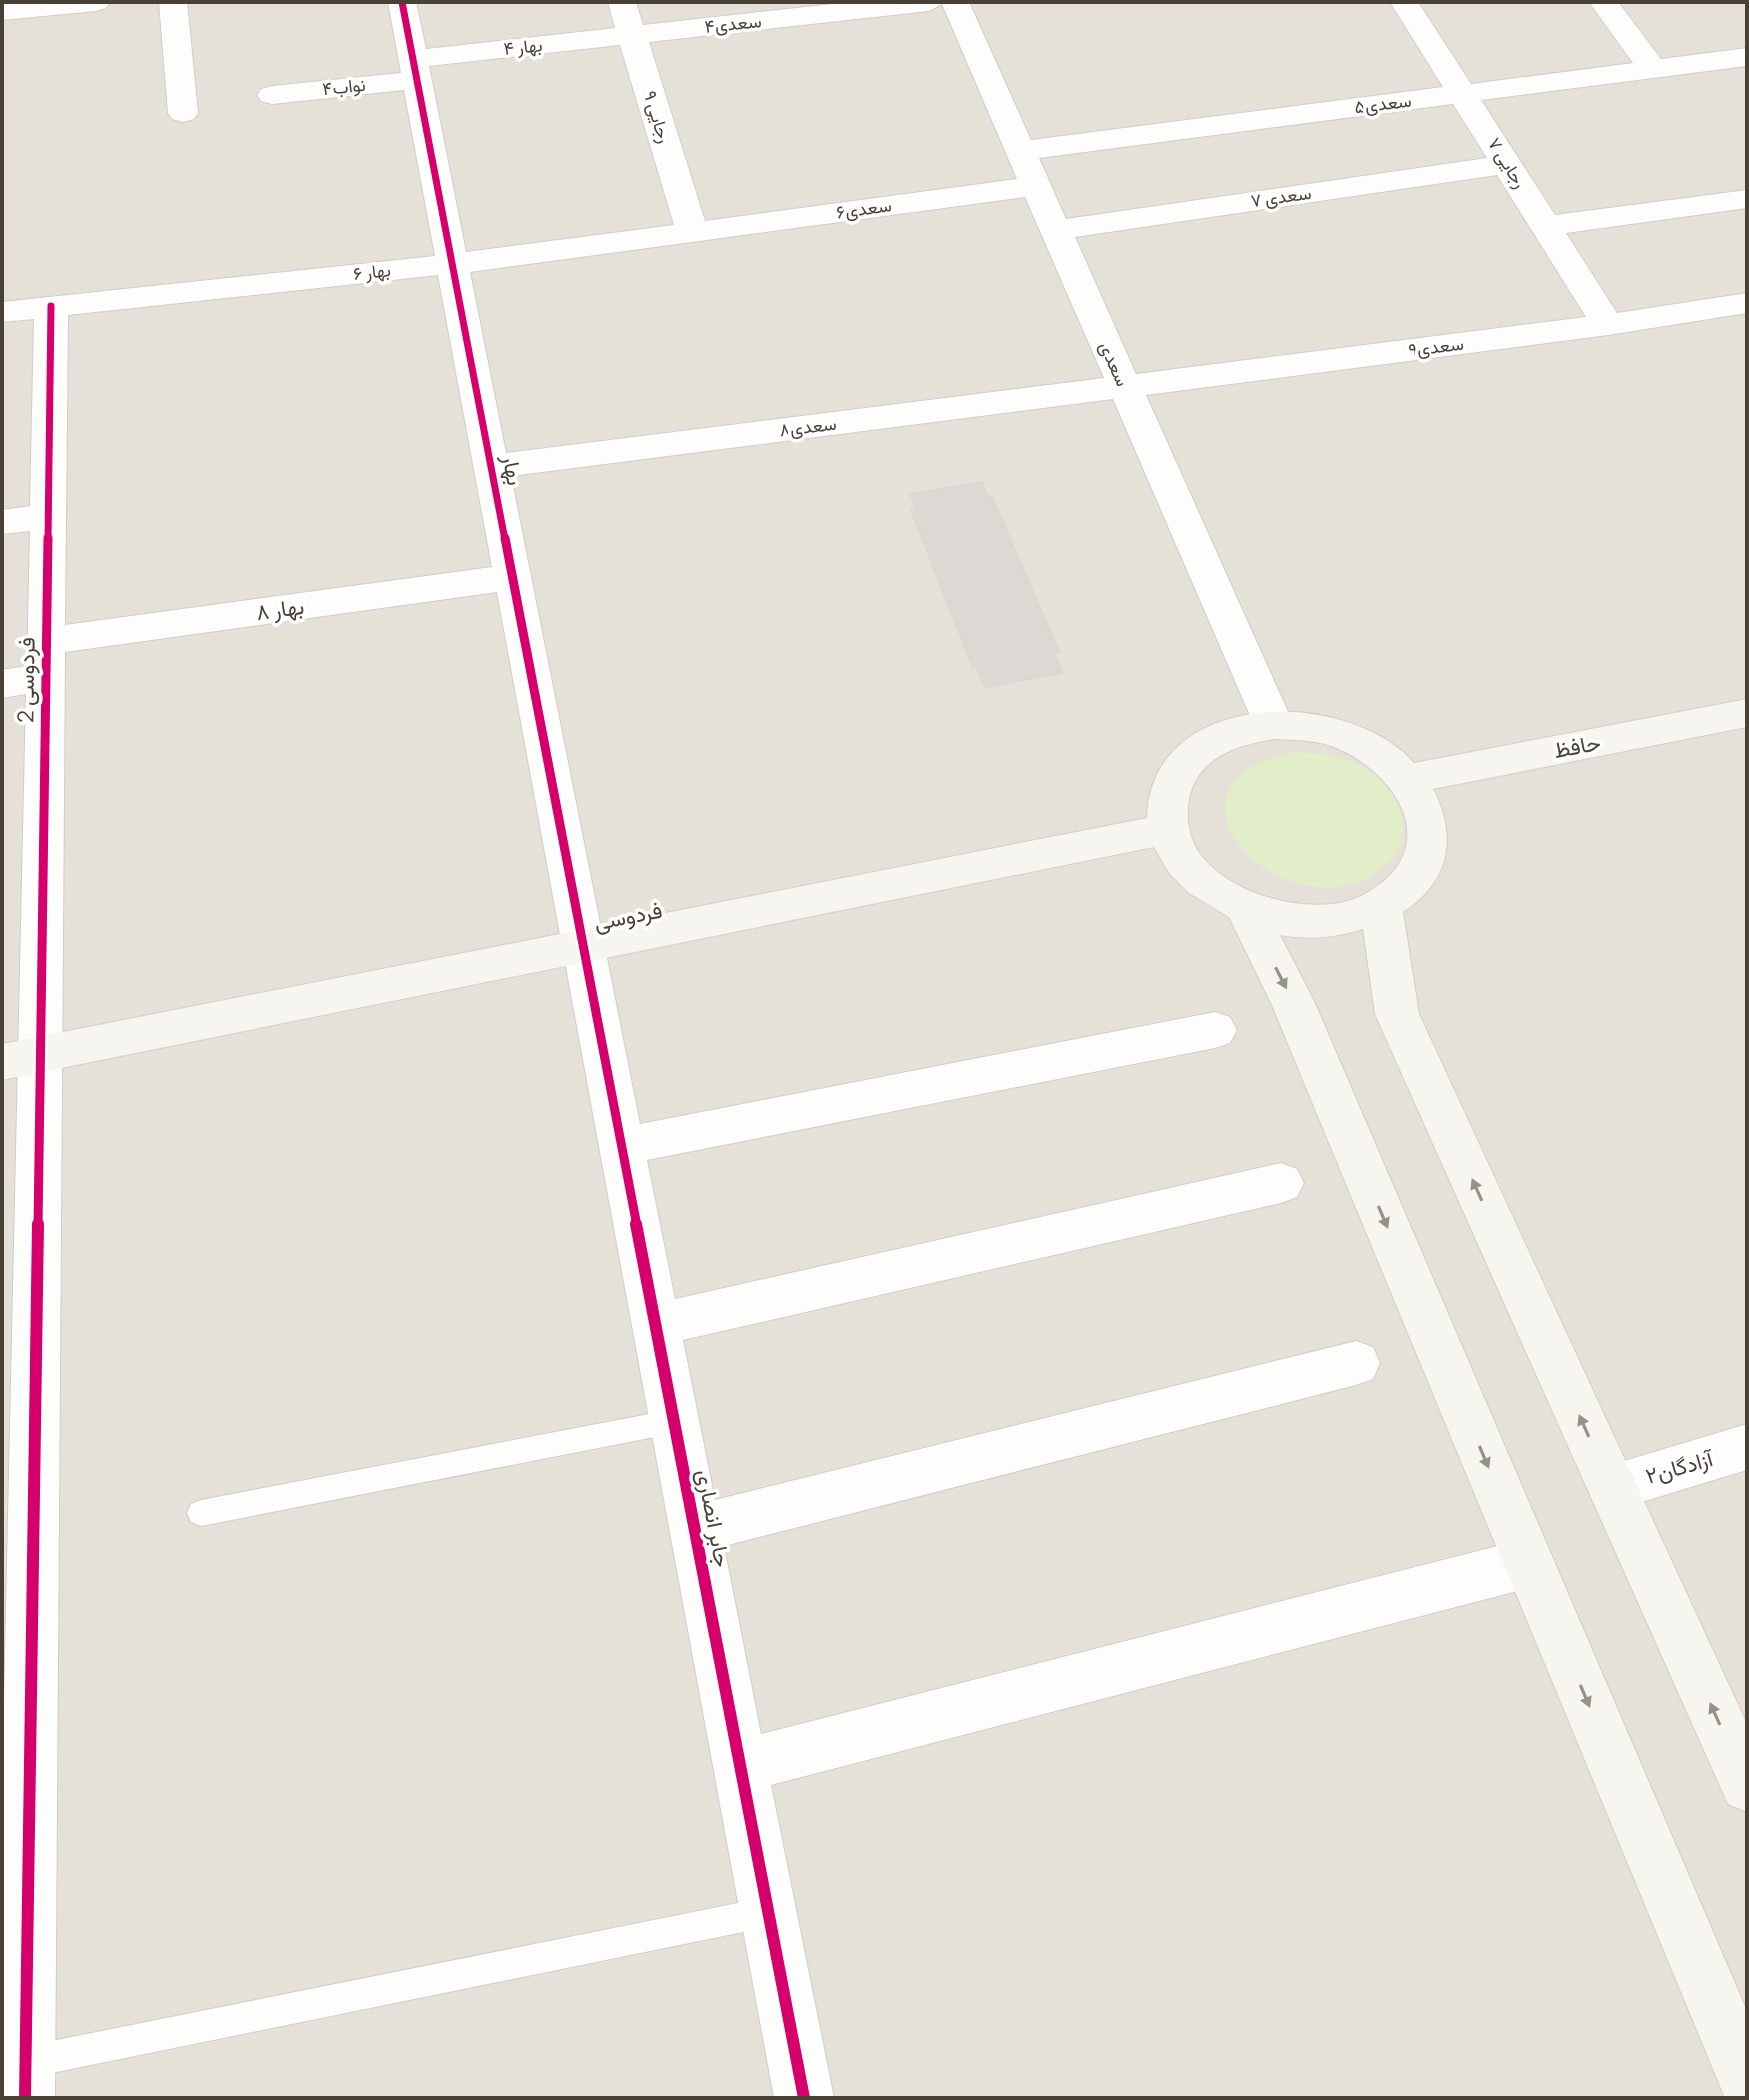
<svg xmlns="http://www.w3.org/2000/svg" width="1749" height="2100" font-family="Manrope,Vazirmatn,sans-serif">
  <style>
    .residential { fill: #e6e1d8 }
    .green { fill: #e1eec9 }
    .building { fill: #dcd9d4; stroke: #dad7d1; stroke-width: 2 }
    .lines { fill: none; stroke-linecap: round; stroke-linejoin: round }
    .lane-casing { stroke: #d0cdc8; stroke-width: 2 }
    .street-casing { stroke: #d0cdc8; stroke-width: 2 }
    .secondary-casing { stroke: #d3cec3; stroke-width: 2 }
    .lane { fill: #fdfdfc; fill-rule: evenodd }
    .street { fill: #fdfdfc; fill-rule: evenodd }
    .secondary { fill: #f7f5ef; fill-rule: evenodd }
    .cycleway-far2-casing { stroke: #fff; stroke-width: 11 }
    .cycleway-far1-casing { stroke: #fff; stroke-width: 14 }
    .cycleway-casing { stroke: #fff; stroke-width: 17 }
    .cycleway-far2 { stroke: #d6006c; stroke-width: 7 }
    .cycleway-far1 { stroke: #d6006c; stroke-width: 9 }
    .cycleway { stroke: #d6006c; stroke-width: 12 }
    .oneway { fill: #979289 }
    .labels { text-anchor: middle; stroke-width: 7; stroke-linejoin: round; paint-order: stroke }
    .far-street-label { font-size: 18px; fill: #494136; stroke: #fff }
    .street-label { font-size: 22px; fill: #494136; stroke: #fff }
  </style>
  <rect width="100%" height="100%" fill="#f2f0eb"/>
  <rect class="residential" x="2" y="2" width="1745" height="2096"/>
  <path class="green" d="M1294,752c18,1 36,1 53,8 48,18 82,75 32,111 -93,67 -243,-87 -85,-119z"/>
  <polygon class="building" points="982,482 988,497 992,497 1059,652 1054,653 1062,673 985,687 977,667 973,668 911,510 916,509 910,494"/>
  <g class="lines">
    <defs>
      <g id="lane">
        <polygon points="675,1409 685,1412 688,1421 685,1430 675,1433 201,1526 191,1522 187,1513 191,1504 201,1500"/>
        <polygon points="768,1897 779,1901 783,1912 779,1923 768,1927 27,2078 16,2073 11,2062 16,2051 27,2046"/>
      </g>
      <g id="street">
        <polygon points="2,2 110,2 106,8 96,11 2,20"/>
        <polygon points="159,2 187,2 198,113 194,119 183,122 172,119 168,113"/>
        <path d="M388,2h28l10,47 189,-21 -7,-26h28l7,23 208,-23h118l62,138 412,-53 -53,-85h28l53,82 162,-21 -44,-61h29l43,57 86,-11v18l-266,34 74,115 192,-25v18l-181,25 51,80 130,-20v20l-139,22 -462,60 148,330 -6,10 -14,4 -14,-4 -6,-10 -141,-326 -602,77 129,648 575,-112 15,5 7,13 -7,13 -15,5 -568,112 28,139 606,-136 16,6 7,14 -7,14 -16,6 -598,137 32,160 641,-159 17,6 7,16 -7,16 -17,6 -632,161 37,188 768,-196 18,8 8,17 -8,17 -18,8 -758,197 63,313h-60l-277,-1506 -432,60 -10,1446h-53v-305l24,-1099 -24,4v-28l25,-4 3,-135 -28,3v-24l28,-4 4,-187 -32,3v-20l433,-46 -31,-166 -132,14 -11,-3 -4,-6 4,-6 11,-3 129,-13zM942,4l75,175 -312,42 -56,-179 280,-31zM620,45l54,180 -208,27 -37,-186zM1453,104l34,54 -421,61 -27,-61zM1497,175l89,142 -450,57 -61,-137zM1025,197l79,181 -598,75 -36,-181zM438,275l54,292 -427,58 3,-310z"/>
        <polygon points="1747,1424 1747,1470 1612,1511 1594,1504 1587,1487 1594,1470"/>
      </g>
      <path id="secondary" d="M1747,699v28l-314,62c25,48 17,92 -30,123l16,102 328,710v88l-19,-8 -353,-790 -12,-85c-28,9 -54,11 -83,6l35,68 432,1008v87h-22l-454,-1095 -42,-86 -40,-24 -20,-20 -15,-26 -1152,233v-36l1145,-226c3,-129 199,-132 267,-55zM1274,739c18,1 37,1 54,6 54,17 111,84 59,133 -13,12 -30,22 -48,25 -48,8 -121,-13 -145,-59 -5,-11 -7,-24 -6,-36 4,-48 44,-62 86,-69z"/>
    </defs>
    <use href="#lane" class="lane-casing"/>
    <use href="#street" class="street-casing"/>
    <use href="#secondary" class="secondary-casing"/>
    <use href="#lane" class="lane"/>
    <use href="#street" class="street"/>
    <use href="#secondary" class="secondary"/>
    <defs>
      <g id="cycleway-far2">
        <polyline points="402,2 505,540"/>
        <polyline points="48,540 51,306"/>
      </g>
      <g id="cycleway-far1">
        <polyline points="505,538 637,1226"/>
        <polyline points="38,1226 48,538"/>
      </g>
      <g id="cycleway">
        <polyline points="636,1224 804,2098"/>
        <polyline points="25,2098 38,1224"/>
      </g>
    </defs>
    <use href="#cycleway-far2" class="cycleway-far2-casing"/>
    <use href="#cycleway-far1" class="cycleway-far1-casing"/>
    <use href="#cycleway" class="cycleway-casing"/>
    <use href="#cycleway-far2" class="cycleway-far2"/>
    <use href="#cycleway-far1" class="cycleway-far1"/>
    <use href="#cycleway" class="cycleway"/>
  </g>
  <defs><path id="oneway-solid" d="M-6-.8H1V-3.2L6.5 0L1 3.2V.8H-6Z" transform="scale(2)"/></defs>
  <g class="oneway">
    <use href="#oneway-solid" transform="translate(1281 978) rotate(63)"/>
    <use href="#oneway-solid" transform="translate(1477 1190) rotate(-114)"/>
    <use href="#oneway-solid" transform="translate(1383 1217) rotate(67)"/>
    <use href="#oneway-solid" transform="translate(1584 1426) rotate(-114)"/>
    <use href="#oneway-solid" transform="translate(1484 1457) rotate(67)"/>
    <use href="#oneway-solid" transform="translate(1585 1696) rotate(67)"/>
    <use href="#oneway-solid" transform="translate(1715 1714) rotate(-114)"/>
  </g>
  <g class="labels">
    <g class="far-street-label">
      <text transform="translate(733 24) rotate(-6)" y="6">سعدی۴</text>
      <text transform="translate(523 47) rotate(-6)" y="6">بهار ۴</text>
      <text transform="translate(344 87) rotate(-6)" y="6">نواب۴</text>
      <text transform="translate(1383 104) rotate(-7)" y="6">سعدی۵</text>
      <text transform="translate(657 117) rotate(73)" y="6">رجایی ۹</text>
      <text transform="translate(1507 163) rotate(58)" y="6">رجایی ۷</text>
      <text transform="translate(1281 197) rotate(-8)" y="6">سعدی ۷</text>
      <text transform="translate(864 209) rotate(-8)" y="6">سعدی۶</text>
      <text transform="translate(372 272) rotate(-6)" y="6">بهار ۶</text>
      <text transform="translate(1436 347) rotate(-7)" y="6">سعدی۹</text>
      <text transform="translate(1114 364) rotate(66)" y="6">سعدی</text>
      <text transform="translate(808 427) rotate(-7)" y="6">سعدی۸</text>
    </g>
    <g class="street-label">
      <text transform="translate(513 470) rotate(79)" y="8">بهار</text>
      <text transform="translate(280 609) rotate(-8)" y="8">بهار ۸</text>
      <text transform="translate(26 680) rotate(-89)" y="8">فردوسی 2</text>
      <text transform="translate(1577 746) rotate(-11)" y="8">حافظ</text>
      <text transform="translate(628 916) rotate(-11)" y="8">فردوسی</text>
      <text transform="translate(1679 1467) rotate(-16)" y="8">آزادگان۲</text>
      <text transform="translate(714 1518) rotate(79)" y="8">جابر انصاری</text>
    </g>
  </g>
  <rect width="1749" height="2100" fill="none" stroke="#494136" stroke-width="8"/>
</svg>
